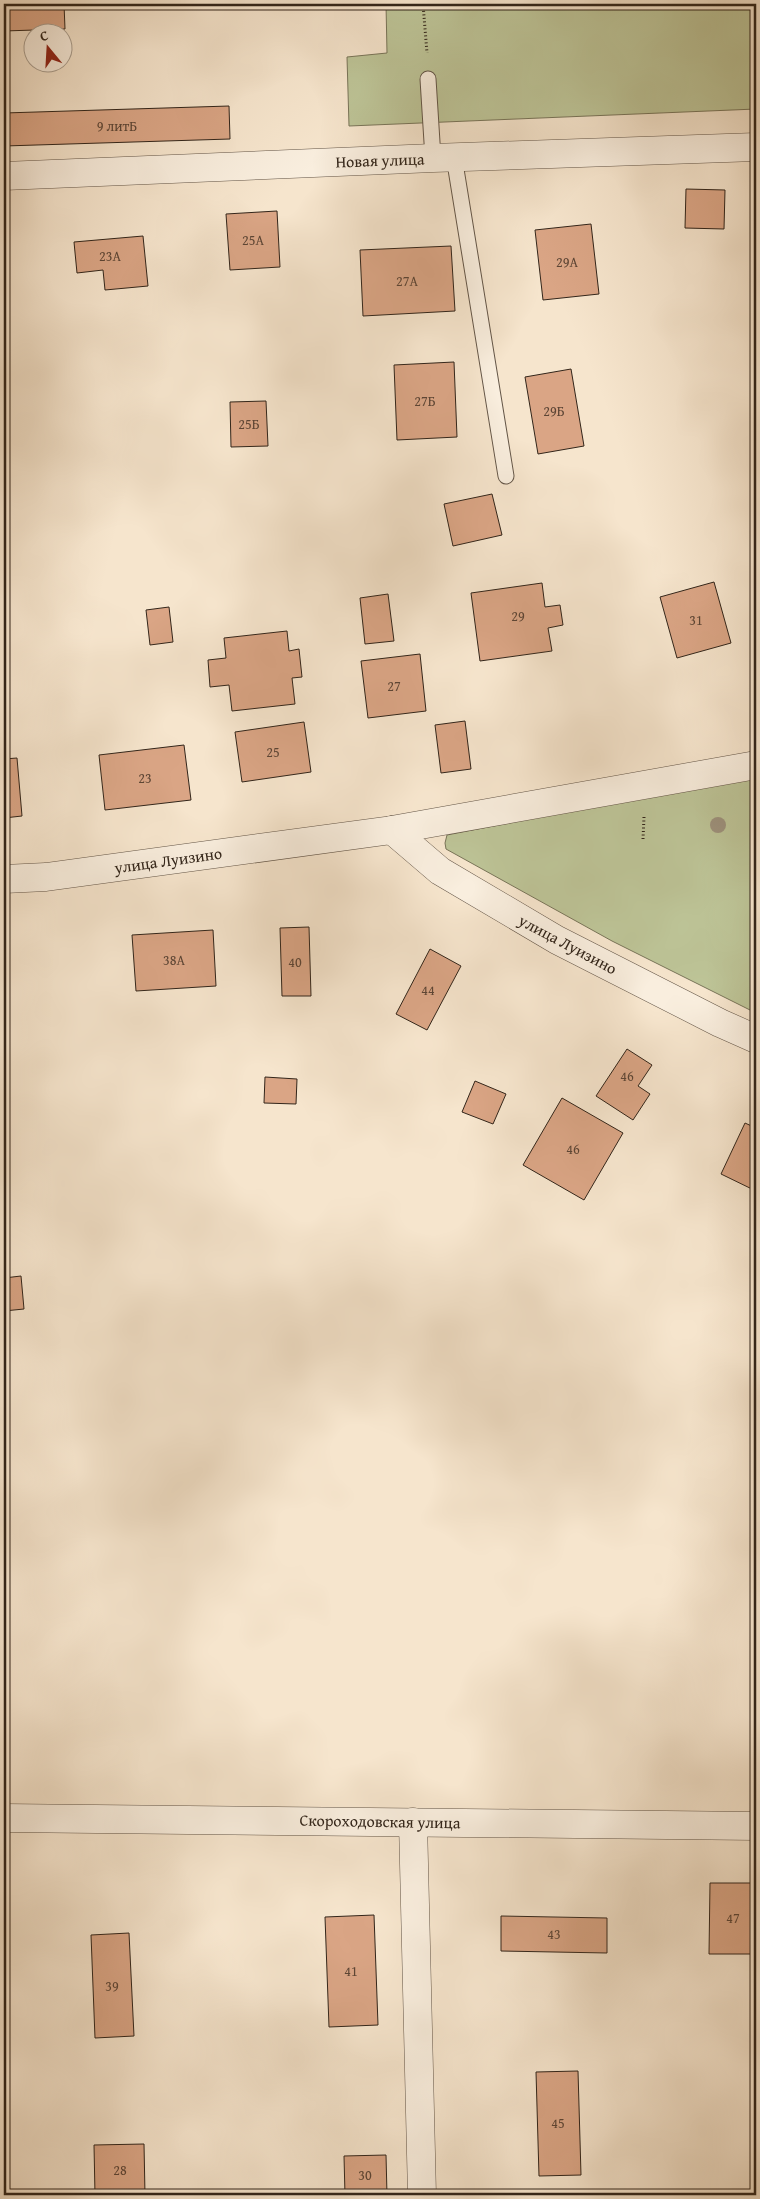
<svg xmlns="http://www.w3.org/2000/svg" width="760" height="2199" font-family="'Gentium Book Plus',serif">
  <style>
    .green { fill: #bdc497; stroke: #787458 }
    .building { fill: #daa585; stroke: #32251a }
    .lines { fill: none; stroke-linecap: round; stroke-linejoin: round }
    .service-casing { stroke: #635547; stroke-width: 17 }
    .minor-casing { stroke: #635547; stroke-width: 29 }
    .path { stroke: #32251a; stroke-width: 3; stroke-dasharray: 1 2.5; stroke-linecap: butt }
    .service { stroke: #f9eede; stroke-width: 15 }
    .minor { stroke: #f9eede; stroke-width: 28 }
    .tree { fill: #9d917c }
    .labels { text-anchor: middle; stroke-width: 4.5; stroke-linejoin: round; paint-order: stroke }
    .number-label { font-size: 14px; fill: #5c4535 }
    .street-label { font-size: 16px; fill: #32251a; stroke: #f9eede }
  </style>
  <rect width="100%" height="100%" fill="#f6e5cd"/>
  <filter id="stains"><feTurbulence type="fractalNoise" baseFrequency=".004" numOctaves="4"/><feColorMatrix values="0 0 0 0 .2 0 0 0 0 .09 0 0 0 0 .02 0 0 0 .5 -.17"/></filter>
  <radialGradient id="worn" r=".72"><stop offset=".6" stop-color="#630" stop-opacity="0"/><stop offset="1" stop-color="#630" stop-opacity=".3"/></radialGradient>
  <g class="green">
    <polygon points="386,4 756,4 756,109 349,126 347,57 387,53"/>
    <polygon points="756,775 756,1013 612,941 446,849 445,843 447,835"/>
  </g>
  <g class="building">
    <polygon points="4,4 64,4 65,29 4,31"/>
    <polygon points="229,106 230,139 4,146 4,113"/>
    <polygon points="686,189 725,190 724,229 685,228"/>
    <polygon points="277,211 280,267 230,270 226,214"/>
    <polygon points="591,224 599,294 543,300 535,230"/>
    <polygon points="143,236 148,286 105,290 103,270 77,273 74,242"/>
    <polygon points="451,246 455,311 363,316 360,250"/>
    <polygon points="454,362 457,437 397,440 394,365"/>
    <polygon points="571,369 584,446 538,454 525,377"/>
    <polygon points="266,401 268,446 231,447 230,402"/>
    <polygon points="492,494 502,535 453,546 444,504"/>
    <polygon points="714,582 731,643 677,658 660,597"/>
    <polygon points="542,583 545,607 560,605 563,625 548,628 552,651 480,661 471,593"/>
    <polygon points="388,594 394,641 365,644 360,598"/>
    <polygon points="169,607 173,642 150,645 146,610"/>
    <polygon points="287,631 289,651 299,649 302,677 292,678 295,704 232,711 229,685 210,687 208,660 226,658 224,638"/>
    <polygon points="420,654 426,711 368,718 361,661"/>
    <polygon points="465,721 471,769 441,773 435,725"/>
    <polygon points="304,722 311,772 242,782 235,732"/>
    <polygon points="184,745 191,800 105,810 99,755"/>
    <polygon points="17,758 22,816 4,818 4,759"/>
    <polygon points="309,927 311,996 282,996 280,928"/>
    <polygon points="213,930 216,986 136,991 132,935"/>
    <polygon points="430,949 461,966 427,1030 396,1014"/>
    <polygon points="627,1049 652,1065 638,1086 650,1094 633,1120 596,1096"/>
    <polygon points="265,1077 297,1079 296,1104 264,1103"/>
    <polygon points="475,1081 506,1094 493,1124 462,1112"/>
    <polygon points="562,1098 623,1133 584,1200 523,1165"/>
    <polygon points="745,1123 756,1128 756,1191 721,1174"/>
    <polygon points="4,1158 8,1158 9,1185 4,1185"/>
    <polygon points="21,1276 24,1309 4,1311 4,1278"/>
    <polygon points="710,1883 756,1883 756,1954 709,1954"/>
    <polygon points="374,1915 378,2025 329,2027 325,1917"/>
    <polygon points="501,1916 607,1918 607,1953 501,1951"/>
    <polygon points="129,1933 134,2036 95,2038 91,1935"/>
    <polygon points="578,2071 581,2175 539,2176 536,2072"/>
    <polygon points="144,2144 145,2195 95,2195 94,2145"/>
    <polygon points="386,2155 387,2195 345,2195 344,2156"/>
  </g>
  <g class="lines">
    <defs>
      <g id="service">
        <polyline points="428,79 433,158"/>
        <polyline points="454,157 506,476"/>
      </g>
      <g id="minor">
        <polyline points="4,176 433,158 756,147"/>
        <polyline points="392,830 440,871 557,940 720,1023 756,1039"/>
        <polyline points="4,879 46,877 392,830 756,765"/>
        <polyline points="4,1818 756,1826"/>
        <polyline points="413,1822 422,2195"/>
      </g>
    </defs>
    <use href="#service" class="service-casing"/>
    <use href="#minor" class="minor-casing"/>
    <g class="path">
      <polyline points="423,4 427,53"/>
      <polyline points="643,839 644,817"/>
    </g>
    <use href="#service" class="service"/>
    <use href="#minor" class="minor"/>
  </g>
  <circle class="tree" cx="718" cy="825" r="8"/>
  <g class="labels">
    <g class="number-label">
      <text x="117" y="131">9 литБ</text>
      <text x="253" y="245">25А</text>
      <text x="110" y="261">23А</text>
      <text x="567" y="267">29А</text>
      <text x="407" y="286">27А</text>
      <text x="425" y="406">27Б</text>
      <text x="554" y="416">29Б</text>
      <text x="249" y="429">25Б</text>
      <text x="518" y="621">29</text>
      <text x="696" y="625">31</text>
      <text x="394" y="691">27</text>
      <text x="273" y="757">25</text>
      <text x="145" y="783">23</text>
      <text x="174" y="965">38А</text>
      <text x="295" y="967">40</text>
      <text x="428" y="995">44</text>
      <text x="627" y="1081">46</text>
      <text x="573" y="1154">46</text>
      <text x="733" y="1923">47</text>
      <text x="554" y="1939">43</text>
      <text x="351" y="1976">41</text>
      <text x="112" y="1991">39</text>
      <text x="558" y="2128">45</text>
      <text x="120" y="2175">28</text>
      <text x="365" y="2180">30</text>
    </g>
    <g class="street-label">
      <text transform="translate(380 160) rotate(-2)" y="6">Новая улица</text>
      <text transform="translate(168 860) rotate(-8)" y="6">улица Луизино</text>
      <text transform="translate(568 944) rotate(28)" y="6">улица Луизино</text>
      <text transform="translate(380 1821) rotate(1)" y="6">Скороходовская улица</text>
    </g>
  </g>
  <rect width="760" height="2199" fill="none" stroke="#f6e5cd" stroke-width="20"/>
  <rect x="5" y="5" width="750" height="2189" fill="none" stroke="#32251a" stroke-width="2.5"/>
  <rect x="10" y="10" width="740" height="2179" fill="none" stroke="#32251a"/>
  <g transform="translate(48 48) rotate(342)"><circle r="24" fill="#f9eede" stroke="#a99e90"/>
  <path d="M0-4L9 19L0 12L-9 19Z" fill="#8f2418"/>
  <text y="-8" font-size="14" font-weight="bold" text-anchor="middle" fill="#32251a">С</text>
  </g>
  <rect width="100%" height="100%" filter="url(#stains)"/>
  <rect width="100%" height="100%" fill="url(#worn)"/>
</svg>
